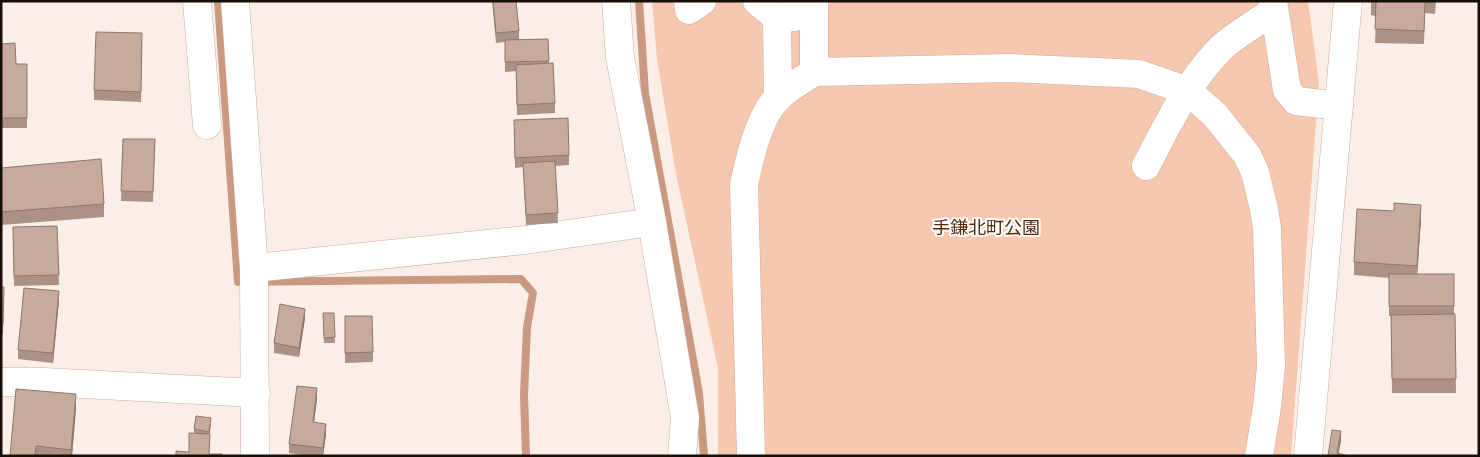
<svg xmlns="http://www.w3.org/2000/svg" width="1480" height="457" font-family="Cabin,'Noto Sans JP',sans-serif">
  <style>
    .green { fill: #f7c7ae }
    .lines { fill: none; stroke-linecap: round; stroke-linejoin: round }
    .stream { stroke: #ca997f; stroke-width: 8 }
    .minor-casing { stroke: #cbae9e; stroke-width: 29 }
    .minor { stroke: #fff; stroke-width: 28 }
    .wall { fill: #ac9285 }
    .shaded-wall { fill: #8c776c }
    .building { fill: #c8aa9b; stroke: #8c776c }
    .labels { text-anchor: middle; stroke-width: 4; stroke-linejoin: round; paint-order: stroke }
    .park-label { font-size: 18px; fill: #542608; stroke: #fff }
  </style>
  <rect width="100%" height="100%" fill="#faeee7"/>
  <polygon class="green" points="652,1 1308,1 1319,83 1291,456 718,456 718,368 676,174 657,59"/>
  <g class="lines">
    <g class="stream">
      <polyline points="218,1 238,282 521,279 533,293 527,327 524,395 526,456"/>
      <polyline points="639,1 645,93 699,393 704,456"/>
    </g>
    <defs>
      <g id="minor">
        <polyline points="197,1 207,125"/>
        <polyline points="235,1 254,268 255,456"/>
        <polyline points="616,1 620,57 652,222 685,418 682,456"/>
        <polyline points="688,1 689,10 702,1"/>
        <polyline points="757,1 777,18 778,98"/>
        <polyline points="814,1 814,72"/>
        <polyline points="1273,1 1287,90 1296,101 1339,106"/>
        <polyline points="777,18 795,17 795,1"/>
        <path d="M1146,166c21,-41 42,-84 74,-117 12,-12 39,-28 54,-38"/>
        <polyline points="254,268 525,240 652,222"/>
        <polyline points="1,382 44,382 256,393"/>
        <path d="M751,456l-7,-271c5,-25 14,-64 30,-83 11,-13 27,-21 40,-30l197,-4 128,6 49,17 27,24 32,40 8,17 9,37 3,19 4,138 -4,41 -8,49"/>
        <polyline points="1308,456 1348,1"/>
      </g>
    </defs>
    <use href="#minor" class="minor-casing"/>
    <use href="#minor" class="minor"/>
  </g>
  <g class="wall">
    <polygon points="492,1 516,1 519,31 519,39 548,39 549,63 555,103 555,113 517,115 516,71 505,72 505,42 496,43"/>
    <polygon points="1371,1 1436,1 1435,14 1425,13 1424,44 1375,43 1376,16 1371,15"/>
    <polygon points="142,43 141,102 94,100 94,90"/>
    <polygon points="1,44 16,64 27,64 27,128 1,128"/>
    <polygon points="514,130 569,155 569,165 555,166 558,223 526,225 523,167 515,168"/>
    <polygon points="123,139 155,139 153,202 121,201"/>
    <polygon points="1,168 104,204 104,217 1,225"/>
    <polygon points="1421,218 1417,274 1454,274 1454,314 1455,314 1456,393 1392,393 1391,316 1389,316 1389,278 1354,275 1354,262"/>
    <polygon points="57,226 59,285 14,286 13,237"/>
    <polygon points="1,287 4,287 3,334 1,334"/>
    <polygon points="59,300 53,363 18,359 18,350"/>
    <polygon points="323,313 334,313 335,343 324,343"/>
    <polygon points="345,316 373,352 373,362 345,363"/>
    <polygon points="305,318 299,357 274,353 274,343"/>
    <polygon points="317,398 314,422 326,434 323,456 307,456 289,453 289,444"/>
    <polygon points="76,408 72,456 10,456"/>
    <polygon points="211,424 210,434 209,454 222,456 189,452 194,433 194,429"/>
  </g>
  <g class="shaded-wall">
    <polygon points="1421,205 1421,218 1417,279 1417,266"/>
    <polygon points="59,291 59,300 53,363 53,353"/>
    <polygon points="305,309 305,318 299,357 299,348"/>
    <polygon points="317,388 317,398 313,432 313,422"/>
    <polygon points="76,394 76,408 72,456 71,456"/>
    <polygon points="326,424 326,434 323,456 323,448"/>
    <polygon points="1341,431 1341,441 1338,456 1337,456"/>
  </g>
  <g class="building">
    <polygon points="493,1 516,1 519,31 496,33"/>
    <polygon points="1371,1 1425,1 1424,31 1375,29 1376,2"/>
    <polygon points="96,32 142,33 141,92 94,90"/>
    <polygon points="548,39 549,61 505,62 505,40"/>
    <polygon points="15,43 16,64 27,64 27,118 1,118 1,44"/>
    <polygon points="553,63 555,103 517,105 516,65"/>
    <polygon points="568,118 569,155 515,158 514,120"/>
    <polygon points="123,139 155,139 153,192 121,191"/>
    <polygon points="101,159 104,204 1,212 1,168"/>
    <polygon points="555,161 558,213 526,215 523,163"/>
    <polygon points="1394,203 1421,205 1417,266 1354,262 1357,209 1394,211"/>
    <polygon points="57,226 59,275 14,276 13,227"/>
    <rect x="1389" y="274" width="65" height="32"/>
    <polygon points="1,287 4,287 3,324 1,324"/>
    <polygon points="24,288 59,291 53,353 18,350"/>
    <polygon points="280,304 305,309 299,348 274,343"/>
    <polygon points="323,313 334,313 335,337 324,338"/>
    <polygon points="1455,314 1456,379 1392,379 1391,315"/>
    <polygon points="345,316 372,316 373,352 345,353"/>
    <polygon points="297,386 317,388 313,422 326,424 323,448 289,444"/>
    <polygon points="16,389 76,394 71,450 36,446 35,456 10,456"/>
    <polygon points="196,416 211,418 209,432 194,429"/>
    <polygon points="1332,430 1341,431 1337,453 1345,455 1344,456 1328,456"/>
    <polygon points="189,433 210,434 209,454 222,454 222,456 176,456 176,451 189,452"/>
  </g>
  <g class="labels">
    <g class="park-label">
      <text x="986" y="234">手鎌北町公園</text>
    </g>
  </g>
  <rect width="1480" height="457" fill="none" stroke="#180e08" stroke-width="5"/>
</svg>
